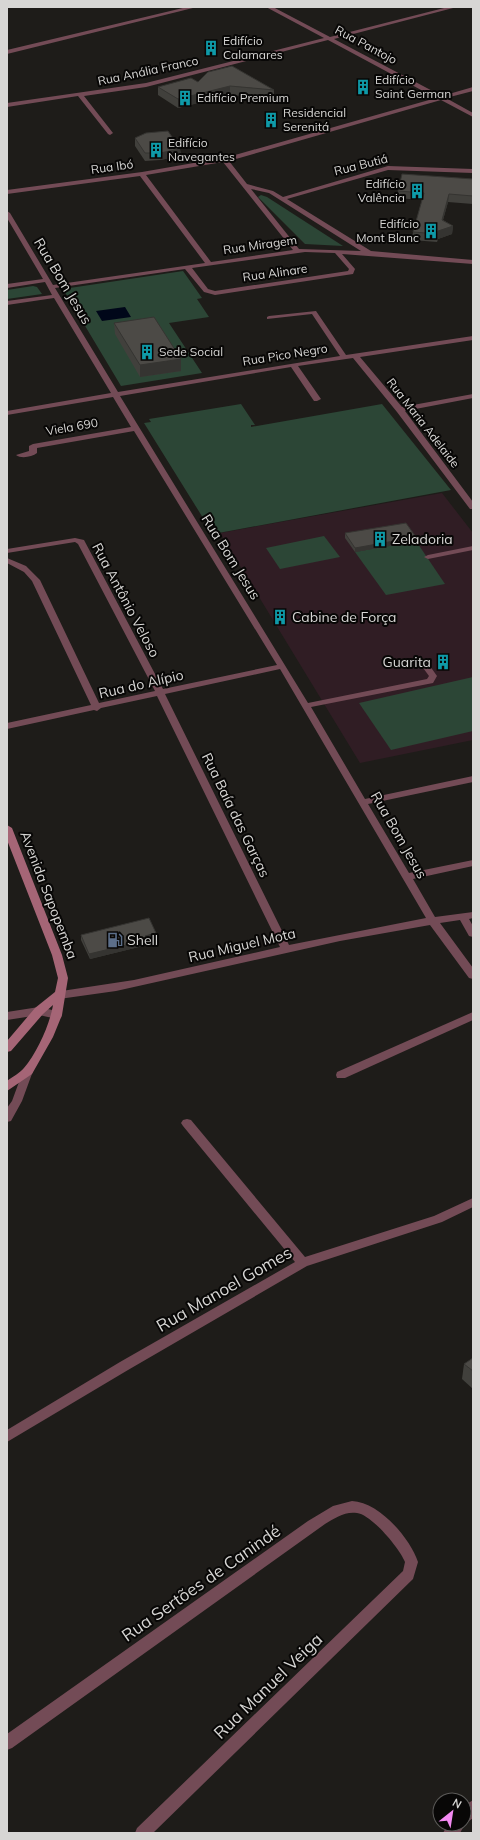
<svg xmlns="http://www.w3.org/2000/svg" width="480" height="1840" font-family="Mulish,sans-serif">
  <style>
    .education { fill: #301d24 }
    .green { fill: #2c4636 }
    .water { fill: #000719 }
    .lines { fill: none; stroke-linecap: round; stroke-linejoin: round }
    .minor { fill: #734b56; fill-rule: evenodd }
    .secondary { fill: #a56576; fill-rule: evenodd }
    .wall { fill: #41403c }
    .shaded-wall { fill: #353431 }
    .building { fill: #4c4a46; stroke: #353431 }
    .labels { text-anchor: middle; stroke-width: 4; stroke-linejoin: round; paint-order: stroke }
    .far-poi-label { font-size: 12px; fill: #d7d6d4; stroke: #080706; text-anchor: start }
    .far-street-label { font-size: 12px; fill: #d7d6d4; stroke: #080706 }
    .street-label { font-size: 14px; fill: #d7d6d4; stroke: #080706 }
    .poi-label { font-size: 14px; fill: #d7d6d4; stroke: #080706; text-anchor: start }
    .near-street-label { font-size: 17px; fill: #d7d6d4; stroke: #080706 }
  </style>
  <rect width="100%" height="100%" fill="#1e1c19"/>
  <polygon class="education" points="442,493 473,533 473,740 360,763 220,533"/>
  <g class="green">
    <polygon points="261,195 267,197 343,246 305,244 258,197"/>
    <polygon points="183,271 202,298 197,299 209,317 169,323 202,373 121,386 63,289"/>
    <polygon points="33,286 37,287 42,294 7,299 7,290"/>
    <polygon points="241,404 255,425 251,425 251,427 382,404 451,490 213,534 144,423 151,422 149,419"/>
    <polygon points="324,536 340,557 280,569 266,548"/>
    <polygon points="416,541 445,584 386,595 355,552"/>
    <polygon points="473,677 473,731 391,750 359,703"/>
  </g>
  <polygon class="water" points="125,307 131,317 102,321 96,311"/>
  <g class="lines">
    <g class="minor">
      <polygon points="187,7 197,7 7,54 7,50"/>
      <path d="M266,7h7l57,30 118,-30h9l-123,32 108,57 31,-9v4l-27,7 27,15v4l-32,-17 -212,61 18,23 26,7 10,6 105,-31 85,3v4l-85,-3 -101,29 84,52 102,9v4l-131,-10 13,15 -2,5 -138,21 -11,-3 -19,-23 -130,19 63,104 222,-36 -28,-42 -45,5v-2l2,-1 47,-5 30,44 127,-19v4l-113,17 42,50 71,-13v4l-68,13 68,91v7h-3l-73,-97 -44,-54 -55,8 23,33 -4,2h-3l-23,-34 -171,29 188,307 119,-24 2,-3 -11,-15 4,-3 3,1 12,17 -4,7 -122,24 54,92 108,-23v6l-105,22 41,69 64,-13v6l-60,13 22,38 38,-5v6l-4,1 4,7v11l-4,-1 -9,-16 -20,3 33,45v11l-4,-1 -39,-53 -90,16 -224,50 -57,8 -4,-1 -1,-3 1,-3 79,-12 146,-33 -123,-251 -56,12 -4,3 -3,-1 -87,19v-6l84,-18 -59,-124 -8,-9 -17,-9v-5l19,8 14,14 59,123 56,-12 -77,-147 -3,-2 -68,11v-4l68,-11 9,2 79,149 114,-24 -143,-234 -97,17v5c-5,4 -16,6 -21,2l13,-4v-5l4,-2 98,-17 -18,-30 -106,18v-4l104,-18 -57,-95 -47,7v-4l45,-6 -7,-13 -38,6v-4l36,-5 -36,-61v-7l3,2 43,72 152,-22 -65,-87 -133,18v-4l135,-18 86,-15 208,-59 -108,-58 -182,47 -62,9 29,37 -3,2 -2,-1 -30,-38 -71,11v-4l139,-20 178,-45zM223,162l70,88 -82,12 -65,-87zM251,189l18,4 92,58 -62,-2zM305,252l30,1 14,16 -1,2 -133,20 -7,-2 -16,-21zM280,669l146,249 -137,27 -124,-251z"/>
      <polygon points="473,546 473,550 428,559 424,557 428,555"/>
      <polygon points="39,1007 61,1012 62,1015 61,1018 57,1019 39,1015 7,1020 7,1012"/>
      <polygon points="473,1012 473,1020 345,1078 337,1078 336,1075 337,1072"/>
      <polygon points="28,1067 32,1068 33,1071 22,1101 11,1121 7,1122 7,1108 12,1101 23,1071 24,1068"/>
      <polygon points="187,1119 191,1120 305,1257 434,1216 473,1198 473,1207 442,1222 307,1266 128,1370 7,1442 7,1430 120,1362 295,1262 183,1126 181,1123 183,1120"/>
      <path d="M352,1501c27,1 58,37 66,61l-5,17 -260,254h-18l2,-5 266,-257 2,-9c-5,-13 -33,-47 -48,-49 -12,-2 -22,5 -32,11l-313,224 -5,2v-16l301,-213 25,-15z"/>
      <polygon points="473,1800 473,1818 465,1824 460,1833 443,1833 448,1824 464,1824 464,1806"/>
    </g>
    <path class="secondary" d="M7,825l5,3 50,127 6,23 -6,37 -9,22 -21,37 -25,17v-10c5,-4 13,-8 17,-13 13,-15 26,-44 29,-63l-10,9 -32,37 -4,1v-11l28,-33 20,-16 3,-14 -6,-23 -45,-115z"/>
  </g>
  <g class="wall">
    <polygon points="198,82 274,90 274,99 230,95 178,108 158,95 158,87"/>
    <polygon points="135,138 180,149 181,156 160,160 145,161 135,146"/>
    <polygon points="473,179 473,204 448,202 443,220 453,226 452,234 438,239 437,242 412,240 413,232 422,200 397,198 398,191"/>
    <polygon points="114,323 181,359 181,371 140,377 115,334"/>
    <polygon points="345,533 416,541 355,552 345,538"/>
    <polygon points="81,935 156,938 147,941 147,945 90,959 81,940"/>
    <polygon points="473,1358 473,1389 462,1379 464,1364"/>
  </g>
  <g class="shaded-wall">
    <polygon points="230,86 230,95 178,108 178,99"/>
    <polygon points="180,149 181,156 160,160 160,153"/>
    <polygon points="449,194 448,202 441,227 442,220"/>
    <polygon points="453,226 452,234 438,239 437,242 438,231"/>
    <polygon points="181,359 181,371 140,377 140,365"/>
    <polygon points="416,537 416,541 355,552 355,548"/>
    <polygon points="156,933 156,938 147,941 147,945 90,959 89,954"/>
  </g>
  <g class="building">
    <polygon points="232,66 274,90 230,86 178,99 158,87 191,78 198,82 208,72"/>
    <polygon points="168,131 180,149 160,153 145,153 135,138 146,133"/>
    <polygon points="402,174 473,179 473,196 449,194 442,220 453,226 438,231 438,234 413,232 424,193 398,191"/>
    <polygon points="154,317 181,359 140,365 114,323"/>
    <polygon points="406,523 416,537 355,548 345,533"/>
    <polygon points="149,918 156,933 145,936 147,940 89,954 81,935"/>
    <polygon points="473,1358 473,1371 464,1364"/>
  </g>
  <defs>
    <symbol id="building-bare" viewBox="-9 -9 18 18"><path d="M-4-6H4V6H1V3H-1V6H-4ZM-2.5-4.3h1.7v1.8h-1.7ZM.8-4.3h1.7v1.8H.8ZM-2.5-1h1.7V.8h-1.7ZM.8-1h1.7V.8H.8Z" fill="#0f9aa8" stroke="#080706" stroke-width="2.5" paint-order="stroke"/></symbol>
    <symbol id="fuel-bare" viewBox="-9 -9 18 18"><path d="M-5.5-6h7V0h2V4h1.3V-2.5L3-4.5l.8-.8L6-3V5H2.5V1h-1V6h-7ZM-4.2-4.7v3.2H.2V-4.7Z" fill="#5c6f8a" stroke="#080706" stroke-width="2.5" paint-order="stroke"/></symbol>
  </defs>
  <g fill-rule="evenodd">
    <use href="#building-bare" x="200" y="37" width="22" height="22"/>
    <use href="#building-bare" x="352" y="76" width="22" height="22"/>
    <use href="#building-bare" x="174" y="87" width="22" height="22"/>
    <use href="#building-bare" x="260" y="109" width="22" height="22"/>
    <use href="#building-bare" x="145" y="139" width="22" height="22"/>
    <use href="#building-bare" x="406" y="180" width="22" height="22"/>
    <use href="#building-bare" x="420" y="220" width="22" height="22"/>
    <use href="#building-bare" x="136" y="341" width="22" height="22"/>
    <use href="#building-bare" x="369" y="528" width="22" height="22"/>
    <use href="#building-bare" x="269" y="606" width="22" height="22"/>
    <use href="#building-bare" x="432" y="651" width="22" height="22"/>
    <use href="#fuel-bare" x="104" y="929" width="22" height="22"/>
  </g>
  <g class="labels">
    <g class="far-poi-label">
      <text x="223" y="45">Edifício<tspan x="223" dy="14">Calamares</tspan></text>
      <text x="375" y="84">Edifício<tspan x="375" dy="14">Saint German</tspan></text>
      <text x="197" y="102">Edifício Premium</text>
      <text x="283" y="117">Residencial<tspan x="283" dy="14">Serenitá</tspan></text>
      <text x="168" y="147">Edifício<tspan x="168" dy="14">Navegantes</tspan></text>
      <text x="405" y="188" text-anchor="end">Edifício<tspan x="405" dy="14">Valência</tspan></text>
      <text x="419" y="228" text-anchor="end">Edifício<tspan x="419" dy="14">Mont Blanc</tspan></text>
      <text x="159" y="356">Sede Social</text>
    </g>
    <g class="far-street-label">
      <text transform="translate(366 45) rotate(28)" y="4">Rua Pantojo</text>
      <text transform="translate(148 71) rotate(-12)" y="4">Rua Anália Franco</text>
      <text transform="translate(361 165) rotate(-14)" y="4">Rua Butiá</text>
      <text transform="translate(112 167) rotate(-8)" y="4">Rua Ibó</text>
      <text transform="translate(260 245) rotate(-8)" y="4">Rua Miragem</text>
      <text transform="translate(275 273) rotate(-8)" y="4">Rua Alinare</text>
      <text transform="translate(285 355) rotate(-9)" y="4">Rua Pico Negro</text>
      <text transform="translate(423 423) rotate(52)" y="4">Rua Maria Adelaide</text>
      <text transform="translate(72 427) rotate(-10)" y="4">Viela 690</text>
    </g>
    <g class="street-label">
      <text transform="translate(63 281) rotate(59)" y="5">Rua Bom Jesus</text>
      <text transform="translate(231 557) rotate(58)" y="5">Rua Bom Jesus</text>
      <text transform="translate(126 600) rotate(62)" y="5">Rua Antônio Veloso</text>
      <text transform="translate(141 684) rotate(-13)" y="5">Rua do Alípio</text>
      <text transform="translate(236 815) rotate(64)" y="5">Rua Baía das Garças</text>
      <text transform="translate(399 835) rotate(60)" y="5">Rua Bom Jesus</text>
      <text transform="translate(49 895) rotate(69)" y="5">Avenida Sapopemba</text>
      <text transform="translate(242 945) rotate(-13)" y="5">Rua Miguel Mota</text>
    </g>
    <g class="poi-label">
      <text x="392" y="544">Zeladoria</text>
      <text x="292" y="622">Cabine de Força</text>
      <text x="431" y="667" text-anchor="end">Guarita</text>
      <text x="127" y="945">Shell</text>
    </g>
    <g class="near-street-label">
      <text transform="translate(224 1289) rotate(-30)" y="6">Rua Manoel Gomes</text>
      <text transform="translate(201 1583) rotate(-35)" y="6">Rua Sertões de Canindé</text>
      <text transform="translate(268 1686) rotate(-44)" y="6">Rua Manuel Veiga</text>
    </g>
  </g>
  <rect width="480" height="1840" fill="none" stroke="#d7d6d4" stroke-width="16"/>
  <g transform="translate(452 1812) rotate(30)"><circle r="19" fill="#080706" stroke="#5b5a58"/>
  <path d="M0-3L7 15L0 10L-7 15Z" fill="#f38af1"/>
  <text y="-6" font-size="11" font-weight="bold" text-anchor="middle" fill="#d7d6d4">N</text>
  </g>
</svg>
